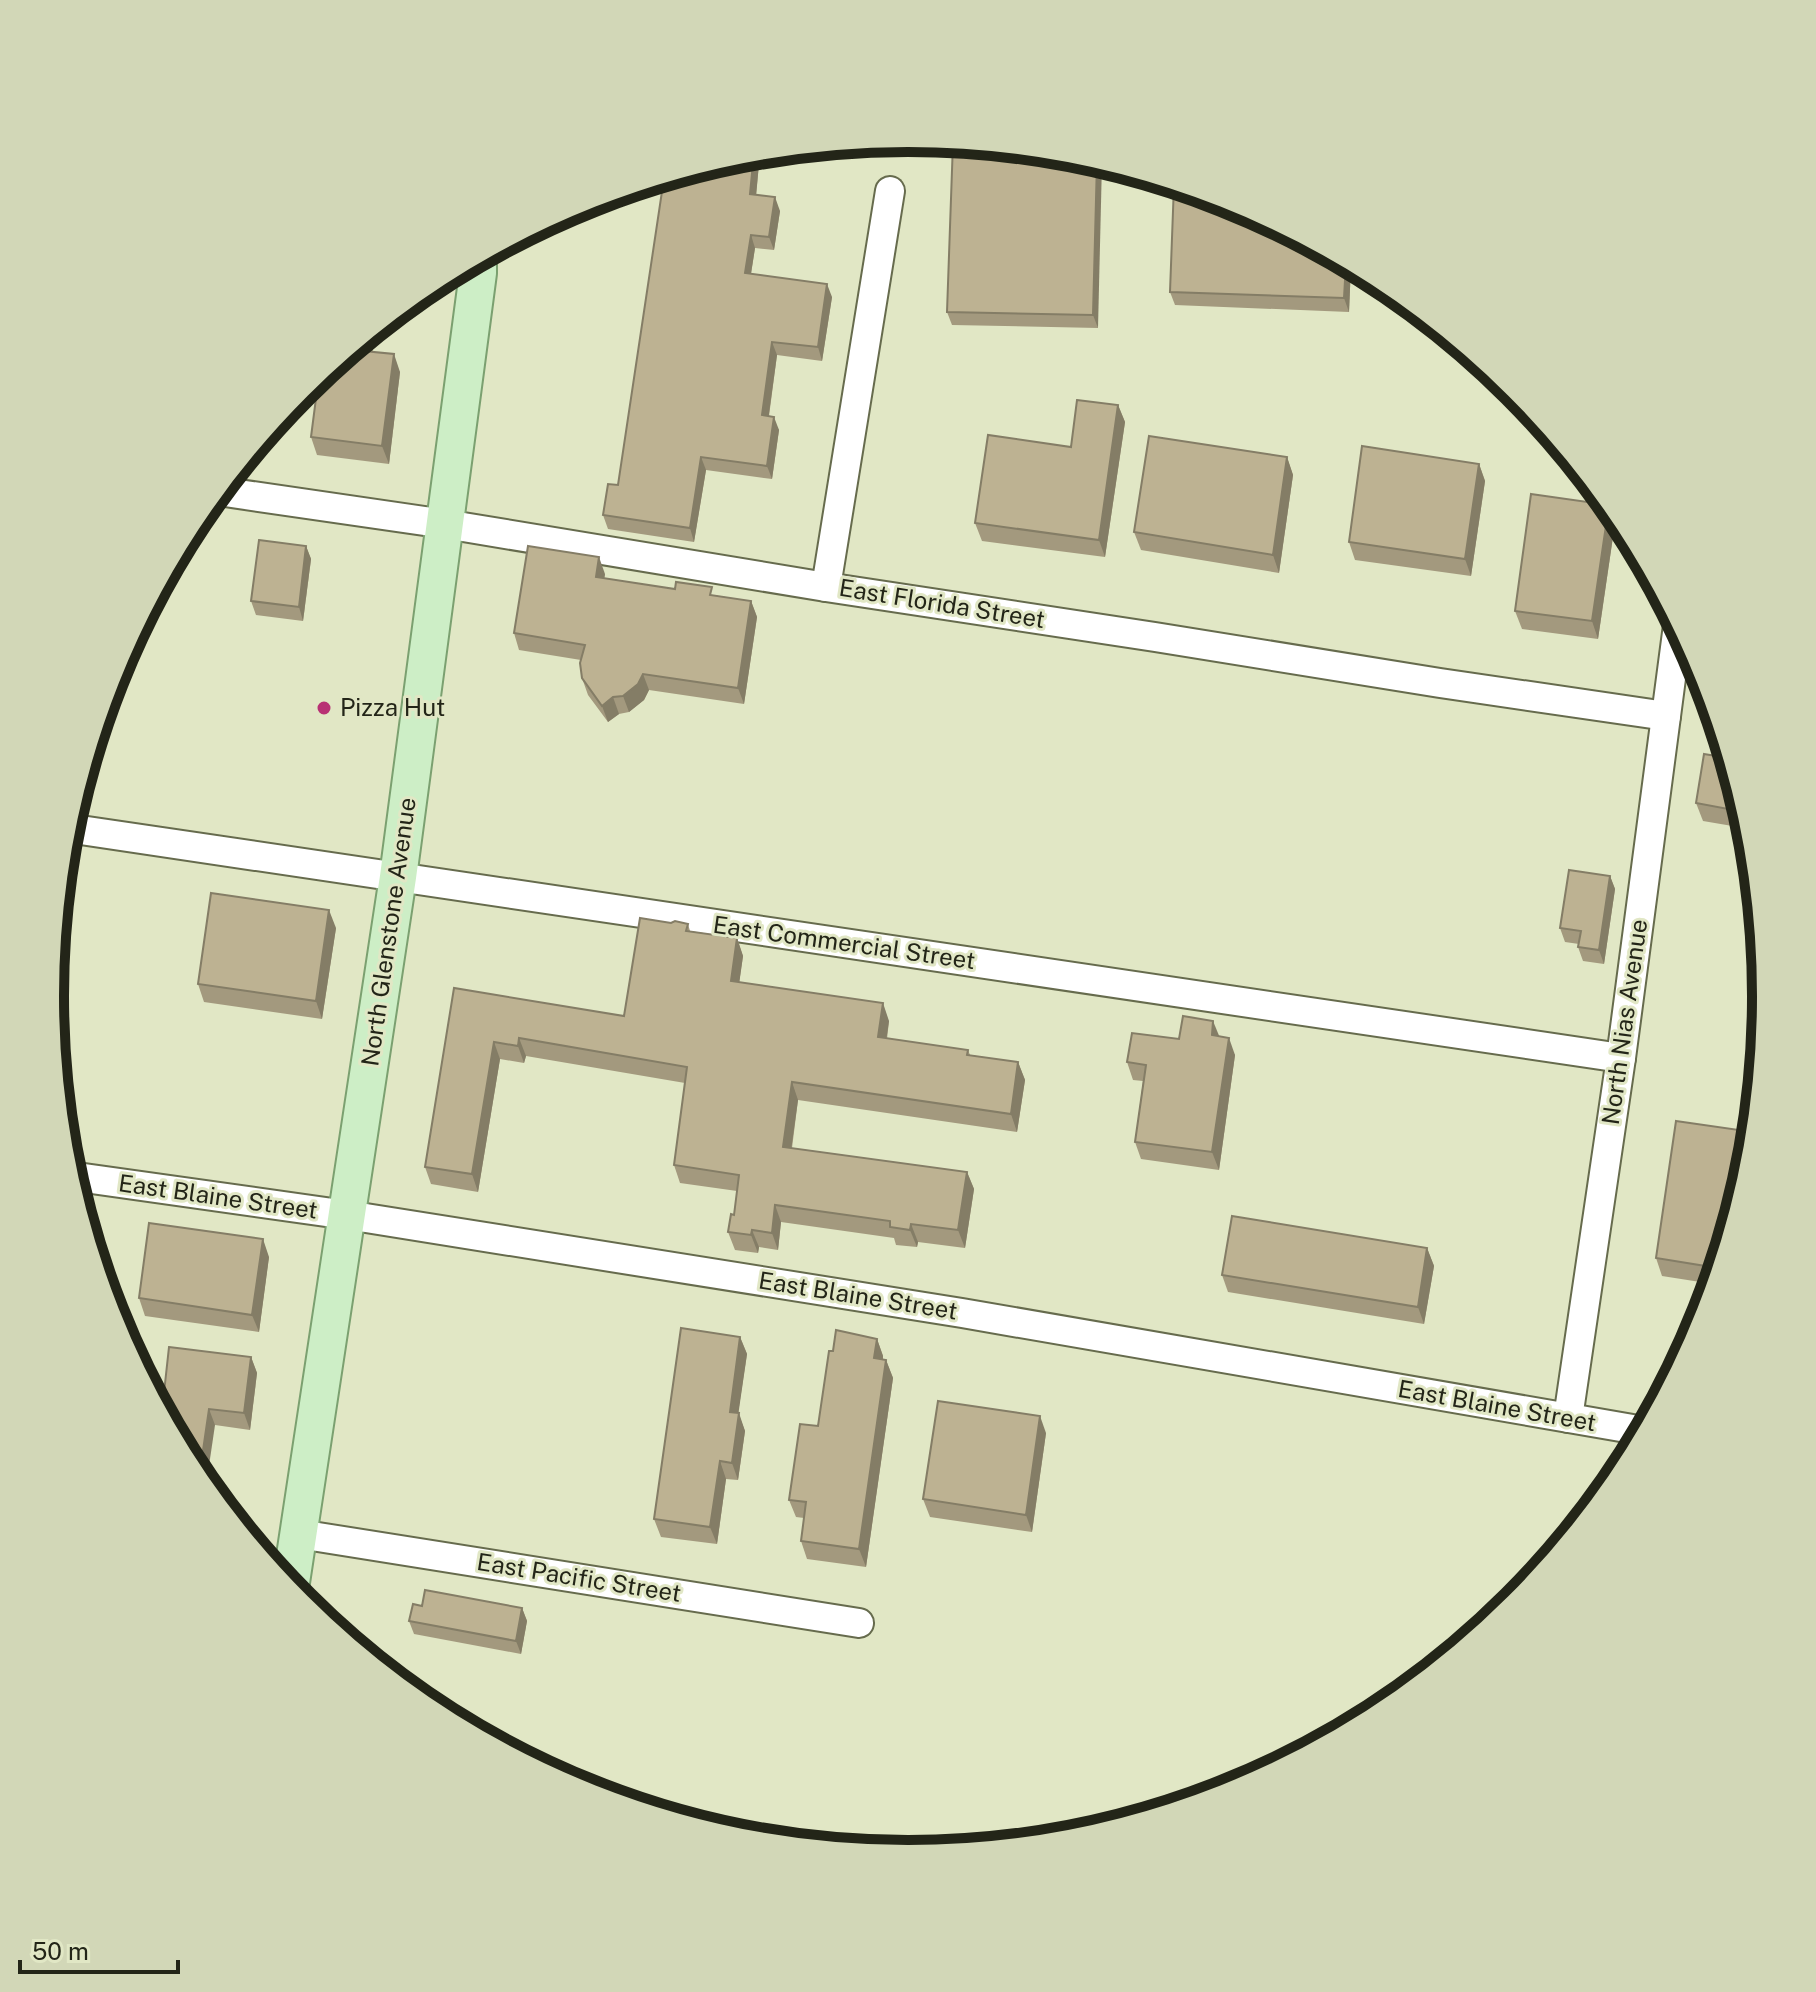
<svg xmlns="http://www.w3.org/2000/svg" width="1816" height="1992" font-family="'Public Sans',sans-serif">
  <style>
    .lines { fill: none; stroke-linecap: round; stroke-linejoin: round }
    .minor-casing { stroke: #666b4d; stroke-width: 32 }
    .major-casing { stroke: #7ba070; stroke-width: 40 }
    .minor { stroke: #fff; stroke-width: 28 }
    .major { stroke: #cdeec6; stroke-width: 36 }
    .wall { fill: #a3997e }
    .shaded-wall { fill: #847d66 }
    .building { fill: #bdb292; stroke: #847d66; stroke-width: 2 }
    .poi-dot { fill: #b83174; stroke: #e1e7c5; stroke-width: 3 }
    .labels { text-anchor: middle; stroke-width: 6; stroke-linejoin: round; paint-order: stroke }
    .street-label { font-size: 24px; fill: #232518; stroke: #e1e7c5 }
    .poi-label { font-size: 24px; fill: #232518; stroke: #e1e7c5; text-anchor: start }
    .rim { fill: none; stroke: #232518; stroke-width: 10 }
  </style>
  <rect width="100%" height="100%" fill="#e1e7c5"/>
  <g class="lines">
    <defs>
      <g id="minor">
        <polyline points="218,491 445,524 826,587 1155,637 1440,683 1666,716"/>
        <polyline points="826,587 890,191"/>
        <polyline points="67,828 1621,1058"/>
        <polyline points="70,1176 347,1215 962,1313 1644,1431"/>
        <polyline points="1568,1418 1621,1058 1678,625"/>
        <polyline points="299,1534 859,1623"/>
      </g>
      <polyline id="major" points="290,1589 398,877 478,273 478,258"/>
    </defs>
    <use href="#minor" class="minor-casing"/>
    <use href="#major" class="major-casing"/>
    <use href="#minor" class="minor"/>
    <use href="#major" class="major"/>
  </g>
  <g class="wall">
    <polygon points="760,153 756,195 780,211 774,250 755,248 751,274 832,297 822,361 777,355 769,416 779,430 772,479 706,470 694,542 608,529 603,515 618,485 741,154"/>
    <polygon points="1076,155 1098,328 952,325 947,312"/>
    <polygon points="1237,204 1351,265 1349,312 1175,305 1170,292"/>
    <polygon points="1452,338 1472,355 1457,354"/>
    <polygon points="373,352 400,372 389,464 317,455 311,437"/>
    <polygon points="1118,405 1125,422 1105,557 982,541 975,523 1071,447"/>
    <polygon points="1287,457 1293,475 1279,573 1141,550 1134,532"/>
    <polygon points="1479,464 1485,481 1471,576 1355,560 1349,542"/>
    <polygon points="1609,505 1615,523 1598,639 1522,629 1515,611"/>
    <polygon points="306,546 311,559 303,621 256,615 251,601"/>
    <polygon points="605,574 604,578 751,601 757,617 744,704 649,690 644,700 629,712 619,714 608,722 588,695 582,678 581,660 519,650 514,633"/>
    <polygon points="1728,758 1750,829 1703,821 1696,803"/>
    <polygon points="1610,876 1615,889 1604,964 1583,961 1578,947 1579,944 1565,942 1560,928"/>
    <polygon points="671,923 688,924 690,931 737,938 743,956 739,983 889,1021 887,1039 968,1050 970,1055 1018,1062 1025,1080 1017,1132 798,1100 792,1148 967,1172 974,1189 965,1248 918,1242 917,1247 896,1245 894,1238 781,1222 778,1250 759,1247 758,1253 735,1250 728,1232 734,1215 737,1191 680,1183 674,1165 685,1083 526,1056 524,1063 500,1059 478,1192 431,1184 425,1167 454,988 624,1016"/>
    <polygon points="336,928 322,1019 204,1002 198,984"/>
    <polygon points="1219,1036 1235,1055 1219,1170 1141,1159 1135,1142 1143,1081 1133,1080 1127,1062 1179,1039"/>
    <polygon points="1749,1164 1713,1284 1662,1276 1656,1258"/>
    <polygon points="1427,1248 1434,1266 1424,1324 1228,1292 1222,1275"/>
    <polygon points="269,1257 259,1332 145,1316 139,1298"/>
    <polygon points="740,1337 747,1354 738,1413 745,1431 738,1480 726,1479 717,1544 661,1537 654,1519"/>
    <polygon points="877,1339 883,1356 883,1360 886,1360 893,1378 866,1567 807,1559 801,1541 804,1518 796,1517 789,1500 818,1426 833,1351"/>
    <polygon points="251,1357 257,1373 250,1430 215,1425 162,1411"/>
    <polygon points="1046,1433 1032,1532 930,1517 923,1499"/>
    <polygon points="422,1606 522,1608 527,1621 521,1654 414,1634 409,1621"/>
  </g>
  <g class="shaded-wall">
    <polygon points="754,153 760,153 755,207 750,194"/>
    <polygon points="1097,161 1102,162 1098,328 1093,315"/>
    <polygon points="775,197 780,211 774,250 769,237"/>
    <polygon points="751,235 755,248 749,286 745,273"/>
    <polygon points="1346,262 1351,265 1349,312 1344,298"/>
    <polygon points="827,284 832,297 822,361 818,347"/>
    <polygon points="376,328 370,368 364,351 366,336"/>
    <polygon points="772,342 777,355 767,428 762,415"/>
    <polygon points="394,354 400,372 389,464 382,446"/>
    <polygon points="1118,405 1125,422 1105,557 1099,540"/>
    <polygon points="774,417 779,430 772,479 767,466"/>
    <polygon points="701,457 706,470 694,542 690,528"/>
    <polygon points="1287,457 1293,475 1279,573 1273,555"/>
    <polygon points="1479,464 1485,481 1471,576 1465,559"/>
    <polygon points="1609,505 1615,523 1598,639 1592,621"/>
    <polygon points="306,546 311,559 303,621 299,607"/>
    <polygon points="599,557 605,574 602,594 596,577"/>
    <polygon points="751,601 757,617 744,704 738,688"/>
    <polygon points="643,674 649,690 644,700 629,712 623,696"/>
    <polygon points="613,697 619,714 608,722 602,706"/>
    <polygon points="1610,876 1615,889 1604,964 1599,950"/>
    <polygon points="329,910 336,928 322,1019 316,1001"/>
    <polygon points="737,938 743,956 737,999 731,981"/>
    <polygon points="883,1003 889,1021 884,1055 878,1037"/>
    <polygon points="1213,1021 1220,1038 1212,1035"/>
    <polygon points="519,1038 526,1056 524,1063 518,1046"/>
    <polygon points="1229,1038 1235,1055 1219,1170 1212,1152"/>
    <polygon points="494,1042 500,1059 478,1192 472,1174"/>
    <polygon points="1018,1062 1025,1080 1017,1132 1011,1114"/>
    <polygon points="792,1082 798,1100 789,1165 783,1147"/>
    <polygon points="967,1172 974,1189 965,1248 958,1230"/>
    <polygon points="775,1205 781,1222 778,1250 772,1233"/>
    <polygon points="911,1224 918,1242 917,1247 910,1230"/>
    <polygon points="752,1230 759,1247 758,1253 751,1235"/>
    <polygon points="263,1239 269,1257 259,1332 252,1315"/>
    <polygon points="1427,1248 1434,1266 1424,1324 1418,1307"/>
    <polygon points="740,1337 747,1354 736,1430 730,1412"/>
    <polygon points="877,1339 883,1356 881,1376 874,1358"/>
    <polygon points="251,1357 257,1373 250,1430 244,1413"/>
    <polygon points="886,1360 893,1378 866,1567 859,1549"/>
    <polygon points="209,1409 215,1425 206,1486 199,1478"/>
    <polygon points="739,1413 745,1431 738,1480 732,1463"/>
    <polygon points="1040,1416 1046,1433 1032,1532 1026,1515"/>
    <polygon points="720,1461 726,1479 717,1544 710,1527"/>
    <polygon points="522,1608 527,1621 521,1654 516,1641"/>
  </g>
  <g class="building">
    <polygon points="953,142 1076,155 1097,161 1093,315 947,312"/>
    <polygon points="754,153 750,194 775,197 769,237 751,235 745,273 827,284 818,347 772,342 762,415 774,417 767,466 701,457 690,528 603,515 608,484 618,485 664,178 741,154"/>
    <polygon points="1174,184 1237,204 1346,262 1344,298 1170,292"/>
    <polygon points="366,336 364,351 394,354 382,446 311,437 319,375"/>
    <polygon points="1077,400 1118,405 1099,540 975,523 988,435 1071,447"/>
    <polygon points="1149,436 1287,457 1273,555 1134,532"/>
    <polygon points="1362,446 1479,464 1465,559 1349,542"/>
    <polygon points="1531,494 1609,505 1592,621 1515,611"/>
    <polygon points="259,540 306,546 299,607 251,601"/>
    <polygon points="528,546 599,557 596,577 675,589 676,582 712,587 710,595 751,601 738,688 643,674 638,684 623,696 613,697 602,706 582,678 580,663 585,645 514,633"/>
    <polygon points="1704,754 1728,758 1744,812 1696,803"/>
    <polygon points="1569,870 1610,876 1599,950 1578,947 1581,931 1560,928"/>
    <polygon points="211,893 329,910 316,1001 198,984"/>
    <polygon points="640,918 671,923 675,921 688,924 686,931 737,938 731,981 883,1003 878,1037 968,1050 967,1055 1018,1062 1011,1114 792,1082 783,1147 967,1172 958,1230 911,1224 910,1230 890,1227 890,1221 775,1205 772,1233 752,1230 751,1235 728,1232 731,1214 734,1215 739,1175 674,1165 687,1067 519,1038 518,1046 494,1042 472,1174 425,1167 454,988 624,1016"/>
    <polygon points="1183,1016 1213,1021 1212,1035 1229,1038 1212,1152 1135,1142 1146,1065 1127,1062 1132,1033 1179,1039"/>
    <polygon points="1676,1121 1753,1132 1748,1168 1718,1268 1656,1258"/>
    <polygon points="1232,1216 1427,1248 1418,1307 1222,1275"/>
    <polygon points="149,1223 263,1239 252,1315 139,1298"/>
    <polygon points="681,1328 740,1337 730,1412 739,1413 732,1463 720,1461 710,1527 654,1519"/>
    <polygon points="836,1330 877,1339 874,1358 886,1360 859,1549 801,1541 806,1502 789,1500 800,1424 818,1426 829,1351 833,1351"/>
    <polygon points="169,1347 251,1357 244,1413 209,1409 199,1478 194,1472 162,1411"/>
    <polygon points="938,1401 1040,1416 1026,1515 923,1499"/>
    <polygon points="425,1590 522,1608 516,1641 409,1621 413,1604 422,1606"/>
  </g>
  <circle class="poi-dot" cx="324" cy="708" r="8"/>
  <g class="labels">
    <g class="street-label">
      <text transform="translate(942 604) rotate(9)" y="8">East Florida Street</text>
      <text transform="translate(389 932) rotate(-82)" y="8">North Glenstone Avenue</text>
      <text transform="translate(844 943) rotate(8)" y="8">East Commercial Street</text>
      <text transform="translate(1625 1022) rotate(-82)" y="8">North Nias Avenue</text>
      <text transform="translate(218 1197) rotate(8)" y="8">East Blaine Street</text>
      <text transform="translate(858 1296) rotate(9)" y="8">East Blaine Street</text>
      <text transform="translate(1497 1406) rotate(10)" y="8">East Blaine Street</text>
      <text transform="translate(579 1578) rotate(9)" y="8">East Pacific Street</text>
    </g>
    <g class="poi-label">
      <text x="340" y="716">Pizza Hut</text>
    </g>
  </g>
  <path d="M0 0H1816V1992H0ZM64 996a844 844 0 1 1 1688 0a844 844 0 1 1-1688 0Z" fill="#d2d7b7" fill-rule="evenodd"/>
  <path class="rim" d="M64 996a844 844 0 1 1 1688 0a844 844 0 1 1-1688 0Z"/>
  <path d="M20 1960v12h158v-12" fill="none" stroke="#232518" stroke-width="4"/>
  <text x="32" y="1960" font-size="24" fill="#232518" stroke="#e1e7c5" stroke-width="6" paint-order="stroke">50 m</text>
</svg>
